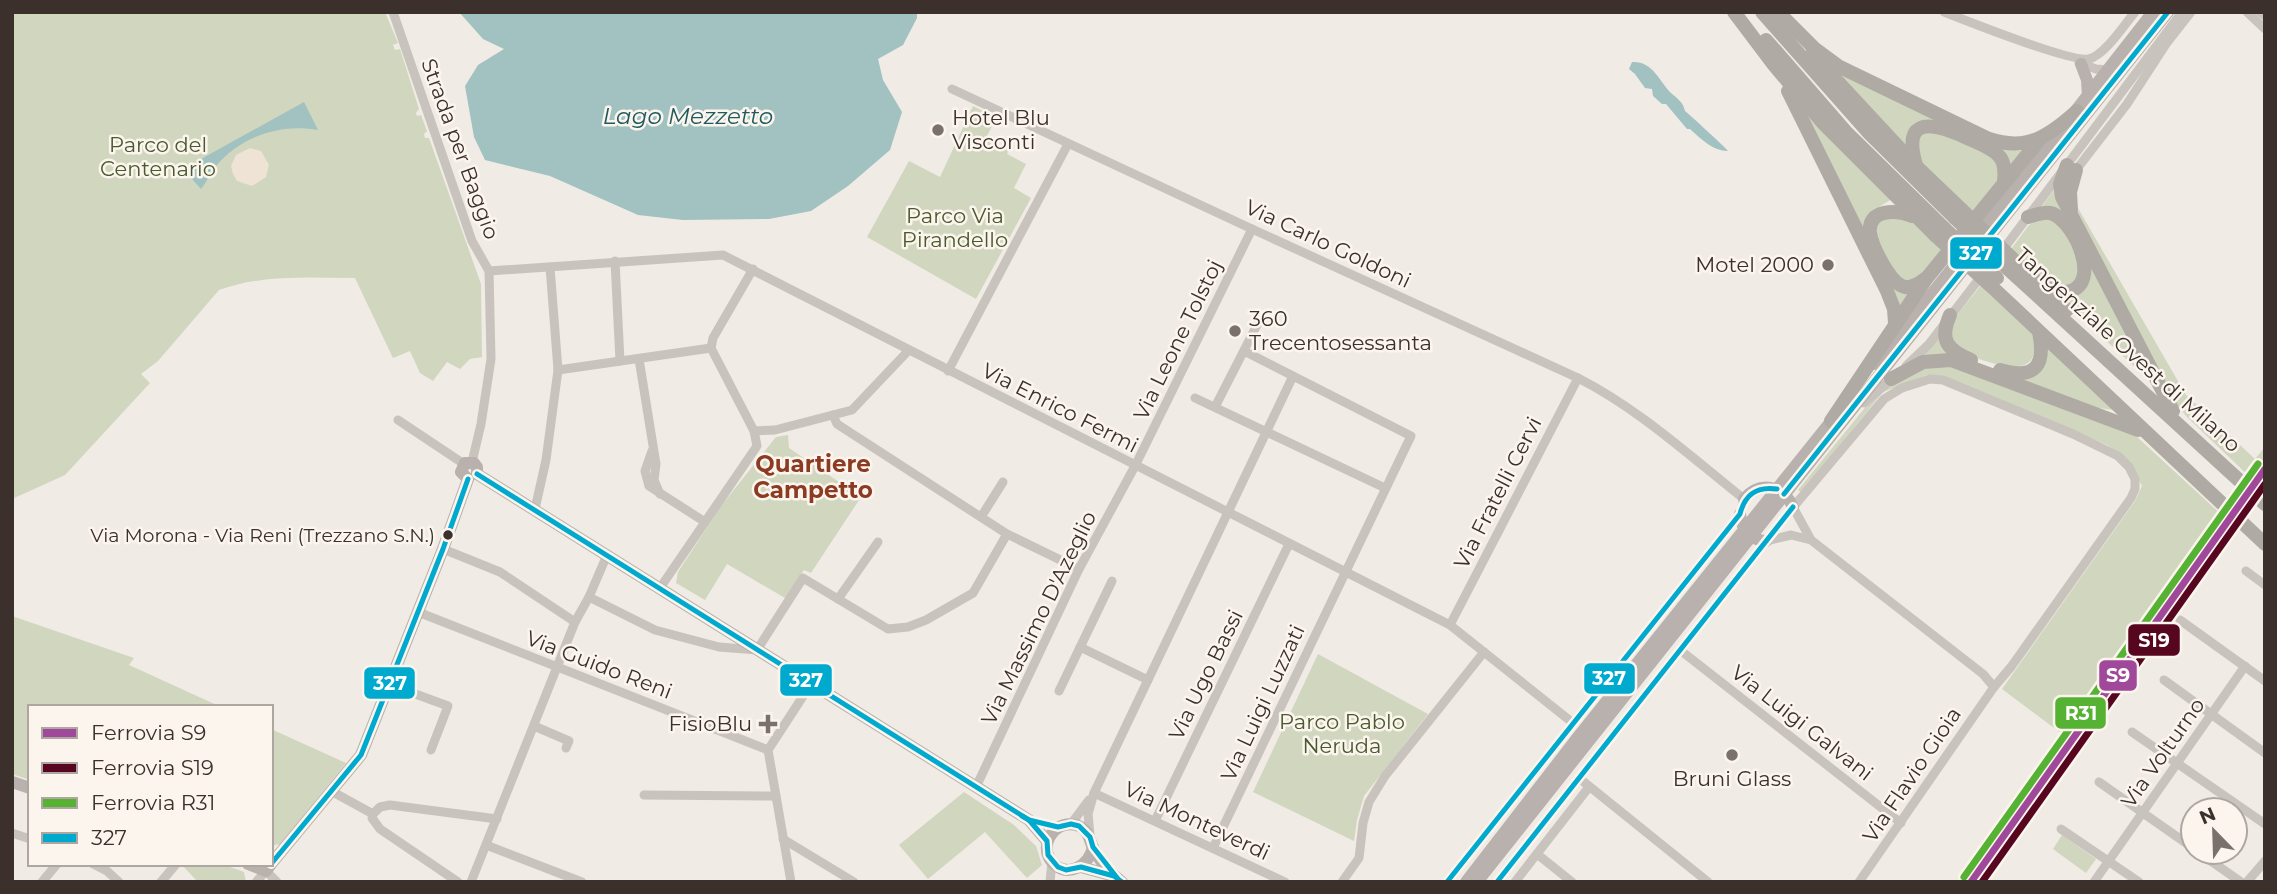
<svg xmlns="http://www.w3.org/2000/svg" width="2277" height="894" font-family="Montserrat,sans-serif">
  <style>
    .green { fill: #d1d6bf }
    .plaza { fill: #eee3d5 }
    .water { fill: #a1c2c1 }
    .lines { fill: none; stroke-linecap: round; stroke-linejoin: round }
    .minor { stroke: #c9c3be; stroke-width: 9 }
    .major { stroke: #b8b1ad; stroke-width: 12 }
    .highway { stroke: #afaaa4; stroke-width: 14 }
    .highway-bridge { stroke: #afaaa4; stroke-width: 14 }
    .bus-1-casing { stroke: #fbf5ee; stroke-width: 10 }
    .bus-1 { stroke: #00a9ce; stroke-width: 5 }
    .rail-1-casing { stroke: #fbf5ee; stroke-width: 12 }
    .rail-2-casing { stroke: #fbf5ee; stroke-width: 12 }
    .rail-3-casing { stroke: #fbf5ee; stroke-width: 12 }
    .rail-1 { stroke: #a0499a; stroke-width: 7 }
    .rail-2 { stroke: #56061f; stroke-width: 7 }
    .rail-3 { stroke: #56b233; stroke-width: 7 }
    .poi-dot { fill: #7a716c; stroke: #fbf5ee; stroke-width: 2.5 }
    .bus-dot { fill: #3b302b; stroke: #fbf5ee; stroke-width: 2.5 }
    .labels { text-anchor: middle; stroke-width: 5; stroke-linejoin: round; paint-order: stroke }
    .bus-label { font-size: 19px; fill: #3b302b; stroke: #fbf5ee; text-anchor: end }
    .poi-label { font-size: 21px; fill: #3b302b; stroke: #fbf5ee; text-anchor: start }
    .park-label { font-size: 21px; fill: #4a5a2e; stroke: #fbf5ee }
    .street-label { font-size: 21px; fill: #3b302b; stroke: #fbf5ee }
    .water-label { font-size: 23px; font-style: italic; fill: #1f5a5e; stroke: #fbf5ee }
    .neighbourhood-label { font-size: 23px; font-weight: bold; fill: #8c3b22; stroke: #fbf5ee }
    .line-badge { stroke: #fbf5ee; stroke-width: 2.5 }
    .badge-label { font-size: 19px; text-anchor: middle; font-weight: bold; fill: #fff }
  </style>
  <rect width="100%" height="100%" fill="#f0ebe5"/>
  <g class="green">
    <path d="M12,12h373l13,31 -5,2 2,5 5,-1 19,60 -3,4 1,3 4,-1 6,16 -3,3 1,4h4l52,146 1,73 -12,2 -10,10 -13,-7 -14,19 -13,-8 -10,-22 -17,7 -38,-80c-45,0 -92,-4 -136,12l-61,71 -17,13 9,9 -85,92 -53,24z"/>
    <path d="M1829,66l174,83 22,2 -16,17 -74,-48c-16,-1 -28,9 -30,25z"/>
    <polygon points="973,106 996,118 986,138 1009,150 1007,154 1026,164 1014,188 1031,198 976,299 867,237 909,161 940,177"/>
    <polygon points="1806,112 1892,199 1872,211 1867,237 1912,291 1897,309"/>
    <polygon points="1927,128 1992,154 2003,175 1975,215 1925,169 1914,141"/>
    <polygon points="2055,189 2147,376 2146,377 2058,297 2083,285 2070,226 2039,210"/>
    <polygon points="2075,203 2186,395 2255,459 2265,447 2265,463 2253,480 2186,416 2161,384 2074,204"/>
    <polygon points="1906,215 1944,250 1921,280 1900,282 1878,245 1876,221"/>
    <path d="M2044,217l18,9 18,38 -4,16c-23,19 -49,-16 -65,-31l18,-24z"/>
    <path d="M1981,285l51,49c3,6 2,10 2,17 -2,32 -62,6 -79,-2l-6,-24z"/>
    <polygon points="1939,337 1954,355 2004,372 2020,375 2047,346 2114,410 2098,408 1922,357"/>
    <polygon points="1940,363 2135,435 2225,518 2069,739 2002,689 2135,501 2142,486 2126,458 2107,445 1941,376 1927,375 1883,392 1801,492 1798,490 1872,399 1900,376"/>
    <polygon points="788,435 789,448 861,497 811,573 804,570 785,598 727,564 705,600 676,583 678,572 721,506 776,437"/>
    <polygon points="12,616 134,658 129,665 221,707 30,707 30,780 12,774"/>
    <polygon points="1318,654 1428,714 1364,796 1357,820 1354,841 1253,792"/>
    <polygon points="271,729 346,763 280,844 271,846"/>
    <polygon points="964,792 1014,825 1036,846 1042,865 1027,878 985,832 928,879 899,845"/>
    <polygon points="2062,835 2096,859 2086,873 2053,849"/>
    <polygon points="181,864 222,864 244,872 246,882 198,882"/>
  </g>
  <polygon class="plaza" points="250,148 261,151 269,165 266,177 252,186 237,181 233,174 231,166 236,155"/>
  <g class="water">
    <polygon points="459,12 917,12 917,18 903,45 878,59 883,80 902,112 890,150 848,186 811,211 769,219 683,220 638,215 550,176 485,160 474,137 465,86 478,65 504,49 483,39"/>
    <path d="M1632,62c21,-1 27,19 39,31 7,6 12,9 14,18 3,2 41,37 43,40 -15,0 -27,-12 -38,-22h-3l-21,-25h-4l-9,-8 -1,-7 -7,-1 -10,-14 -6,-5z"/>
    <path d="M304,102l14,28c-38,-7 -78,7 -102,36 -6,7 -9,16 -15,23l-18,-20z"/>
  </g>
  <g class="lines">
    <g class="minor">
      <polyline points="393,12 472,241 489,271 491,359 481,424 472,462"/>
      <path d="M1944,12c23,9 128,51 145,47 16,-4 35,-34 46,-47"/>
      <polyline points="2247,12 2265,29"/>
      <polyline points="2260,12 2265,16"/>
      <polyline points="2079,63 2096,69 2109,70"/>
      <path d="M952,89l300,140 326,149c61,31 113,79 166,121l-4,15 -293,368"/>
      <polyline points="2076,170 2127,104 2166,44 2191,12"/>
      <polyline points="2002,251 2182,12"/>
      <polyline points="615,261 620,361"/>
      <polyline points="489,271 723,255 1450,625 1573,723"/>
      <polyline points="639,359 656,464 654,480 660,494"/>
      <polyline points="1906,366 1929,344 1982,275"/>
      <polyline points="558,370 711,348"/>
      <polyline points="948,371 1068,144"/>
      <polyline points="1195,398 1385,488"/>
      <polyline points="1864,403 1893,378"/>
      <polyline points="1215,407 1258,323"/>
      <polyline points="833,415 837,424 1007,534 1079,569"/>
      <polyline points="398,420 464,464"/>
      <polyline points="754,431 775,430 852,410 908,351"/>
      <polyline points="652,451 645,471 649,486 705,522"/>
      <polyline points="1793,507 1811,540 1983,674 1994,687"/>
      <polyline points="535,509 546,460 558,370 550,267"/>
      <polyline points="981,517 1003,482"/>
      <polyline points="1766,541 1791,535 1811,540"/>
      <polyline points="443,549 500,572 575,622"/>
      <polyline points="2246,571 2265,585"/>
      <polyline points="660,588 757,446 754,431 711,348 713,338 753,269"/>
      <polyline points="589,597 655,630 719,647 757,650 803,578 888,629 908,627 926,620 973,593 1007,534"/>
      <polyline points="838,599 878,542"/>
      <polyline points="418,612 768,750"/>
      <polyline points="2180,620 2265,681"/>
      <polyline points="1450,625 1578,378"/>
      <polyline points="1080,647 1148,680"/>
      <polyline points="1680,650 1901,823"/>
      <polyline points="2164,680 2265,753"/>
      <polyline points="391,685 448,706 431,750"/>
      <polyline points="1059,691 1112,581"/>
      <polyline points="534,726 569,741 566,748"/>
      <polyline points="2132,732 2265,824"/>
      <polyline points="1579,778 1708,882"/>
      <polyline points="2099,782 2193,848"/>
      <polyline points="976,787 1079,569 1135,466 1252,229"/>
      <polyline points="333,792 373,814"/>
      <polyline points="1094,793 1285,882"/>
      <polyline points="644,795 776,796"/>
      <polyline points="373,814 380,807 390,805 497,819"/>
      <polyline points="373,814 372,818 380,829 458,882"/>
      <polyline points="1155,821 1289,544"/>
      <polyline points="1071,824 1089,800"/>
      <polyline points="2061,829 2139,882"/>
      <polyline points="12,833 30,839"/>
      <polyline points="1090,835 1088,814 1094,793 1293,376"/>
      <polyline points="783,839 854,882"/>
      <polyline points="486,845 582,882"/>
      <polyline points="1213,848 1411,436 1244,351"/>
      <polyline points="2198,852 2241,882"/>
      <polyline points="1537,854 1572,882"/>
      <polyline points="93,864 107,871 119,882"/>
      <polyline points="42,882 57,864"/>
      <polyline points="161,882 176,864"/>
      <polyline points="256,882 266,871 277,882"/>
      <polyline points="471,882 575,622 589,597 607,555"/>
      <polyline points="791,882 768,750 811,684"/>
      <polyline points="1050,882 1052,862"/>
      <polyline points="1342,882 1359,858 1363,823 1369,802 1385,776 1484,652"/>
      <polyline points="1497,882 1790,511 1884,399 1902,388 1930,379 1943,380 2073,434 2118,456 2129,467 2135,479 2135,489 2131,498 2011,667 1994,687 1859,882"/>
      <polyline points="1515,882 1589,787"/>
      <polyline points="2094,882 2245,666"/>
      <polyline points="2247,882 2265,861"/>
    </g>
    <g class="major">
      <polyline points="2081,64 2087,80 2088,96"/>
      <polyline points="1976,238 2153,12"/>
      <polyline points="1984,243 2168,12"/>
      <polyline points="1876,364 1965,252"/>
      <polyline points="477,474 1029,820 1047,841"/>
      <polyline points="468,479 461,472 465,463 474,463 477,467 477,474"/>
      <path d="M1744,499c16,-18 39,-14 49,8"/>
      <path d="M1740,514c2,16 10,26 26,27"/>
      <polyline points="12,782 30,788"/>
      <path d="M1093,847c-4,19 -26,32 -41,15 -15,-18 5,-45 27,-36 10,5 10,13 14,22 6,12 18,26 29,34"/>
      <polyline points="248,864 266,871 271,864"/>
      <polyline points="271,864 361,755 443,549 468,479"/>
      <polyline points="1081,867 1114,876"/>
      <polyline points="1466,882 1578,737 1837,414"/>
      <polyline points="1477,882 1973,257"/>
    </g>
    <g class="highway">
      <polyline points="1734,12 1774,65 1823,123 1935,235"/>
      <polyline points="1762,12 1870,134 1955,218"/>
      <path d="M1778,12l37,37 23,17 151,73c39,13 59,-3 88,-28"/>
      <polyline points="1766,40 1847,133 1944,228"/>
      <polyline points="1812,54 1916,166 1962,210"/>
      <polyline points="1788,91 1887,291 1894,309 1895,323"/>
      <path d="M1916,165c-15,-50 18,-42 49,-28 10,5 26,10 34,19 6,6 6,17 5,26"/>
      <polyline points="2067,165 2060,184 2062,197 2173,411"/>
      <polyline points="2071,210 2070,192 2076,170"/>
      <path d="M1912,216c-15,-6 -45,-8 -42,17 2,13 20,51 35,54 7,1 14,-3 20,-8"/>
      <path d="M2028,217c7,-2 14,-5 22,-4 21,4 51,64 23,77 -9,4 -18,2 -27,-3"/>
      <polyline points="2014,260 2067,310"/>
      <polyline points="2006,267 2265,504"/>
      <polyline points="1991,286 2265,544"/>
      <path d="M1950,315c-11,25 -3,35 21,45"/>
      <path d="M2000,370c35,10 46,-4 39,-38"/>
      <polyline points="1891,379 1923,362 1951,360 2138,430"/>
      <polyline points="1831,421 1926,279 2040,139"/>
    </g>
    <g class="highway-bridge">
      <polyline points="1962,210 2014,260"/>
      <polyline points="1955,218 2006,267"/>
      <polyline points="1944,228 1997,278"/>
      <polyline points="1935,235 1991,286"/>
    </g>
    <defs>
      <g id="bus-1">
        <polyline points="477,474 1029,820 1047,841 1048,855 1058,867 1066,870 1081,867 1114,876 1122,882"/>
        <polyline points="1784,494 2168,12"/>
        <polyline points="1022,816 1029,820 1058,827 1071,824 1079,826 1090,837 1093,847 1118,879"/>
        <polyline points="271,864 361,755 443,549 468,479"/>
        <path d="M1447,882l293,-368c5,-20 17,-28 37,-25"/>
        <polyline points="1497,882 1793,507"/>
      </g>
    </defs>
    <use href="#bus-1" class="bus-1-casing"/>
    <use href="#bus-1" class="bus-1"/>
    <defs>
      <polyline id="rail-1" points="1971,882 2265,469"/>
      <polyline id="rail-2" points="1982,882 2265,484"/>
      <polyline id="rail-3" points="1964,877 2258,464"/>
    </defs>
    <use href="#rail-1" class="rail-1-casing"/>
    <use href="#rail-2" class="rail-2-casing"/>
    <use href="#rail-3" class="rail-3-casing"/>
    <use href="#rail-1" class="rail-1"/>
    <use href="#rail-2" class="rail-2"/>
    <use href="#rail-3" class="rail-3"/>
  </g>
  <g class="poi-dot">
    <circle cx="938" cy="130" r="7"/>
    <circle cx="1828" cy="265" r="7"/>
    <circle cx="1235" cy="331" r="7"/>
    <path d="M764.5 713.5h7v7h7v7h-7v7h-7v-7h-7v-7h7z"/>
    <circle cx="1732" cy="755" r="7"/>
  </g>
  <circle class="bus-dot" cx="448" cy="535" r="6"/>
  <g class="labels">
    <g class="bus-label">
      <text x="435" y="542">Via Morona - Via Reni (Trezzano S.N.)</text>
    </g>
    <g class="poi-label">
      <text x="952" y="125">Hotel Blu<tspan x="952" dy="24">Visconti</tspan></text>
      <text x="1814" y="272" text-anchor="end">Motel 2000</text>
      <text x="1249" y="326">360<tspan x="1249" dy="24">Trecentosessanta</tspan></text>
      <text x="752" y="731" text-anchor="end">FisioBlu</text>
      <text x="1732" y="786" text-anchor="middle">Bruni Glass</text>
    </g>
    <g class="park-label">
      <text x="158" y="152">Parco del<tspan x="158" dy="24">Centenario</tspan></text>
      <text x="955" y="223">Parco Via<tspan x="955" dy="24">Pirandello</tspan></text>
      <text x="1342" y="729">Parco Pablo<tspan x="1342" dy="24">Neruda</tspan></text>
    </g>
    <g class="street-label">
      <text transform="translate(460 149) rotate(70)" y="7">Strada per Baggio</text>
      <text transform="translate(1328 244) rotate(25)" y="7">Via Carlo Goldoni</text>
      <text transform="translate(1178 340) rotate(-64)" y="7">Via Leone Tolstoj</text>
      <text transform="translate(2128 350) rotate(42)" y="7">Tangenziale Ovest di Milano</text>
      <text transform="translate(1060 408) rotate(27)" y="7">Via Enrico Fermi</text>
      <text transform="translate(1498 493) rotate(-63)" y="7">Via Fratelli Cervi</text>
      <text transform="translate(1039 618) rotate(-64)" y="7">Via Massimo D'Azeglio</text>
      <text transform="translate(599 665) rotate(21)" y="7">Via Guido Reni</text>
      <text transform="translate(1206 675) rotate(-64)" y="7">Via Ugo Bassi</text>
      <text transform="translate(1263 703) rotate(-65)" y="7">Via Luigi Luzzati</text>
      <text transform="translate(1802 723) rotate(38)" y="7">Via Luigi Galvani</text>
      <text transform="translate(2163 753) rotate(-55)" y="7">Via Volturno</text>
      <text transform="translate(1912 775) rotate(-56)" y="7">Via Flavio Gioia</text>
      <text transform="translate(1197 821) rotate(25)" y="7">Via Monteverdi</text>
    </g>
    <g class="water-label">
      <text x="688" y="124">Lago Mezzetto</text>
    </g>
    <g class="neighbourhood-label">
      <text x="813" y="472">Quartiere<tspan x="813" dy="26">Campetto</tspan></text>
    </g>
  </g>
  <g class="line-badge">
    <rect x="1949" y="236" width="54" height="34" rx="7" fill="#00a9ce"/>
    <rect x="2127" y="623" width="54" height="34" rx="7" fill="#56061f"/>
    <rect x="2098" y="659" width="40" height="33" rx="7" fill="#a0499a"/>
    <rect x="1583" y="662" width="53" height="33" rx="7" fill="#00a9ce"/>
    <rect x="779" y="663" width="54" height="34" rx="7" fill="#00a9ce"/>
    <rect x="363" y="666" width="53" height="34" rx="7" fill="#00a9ce"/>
    <rect x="2054" y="696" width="53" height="34" rx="7" fill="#56b233"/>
  </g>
  <g class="badge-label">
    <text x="1976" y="260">327</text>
    <text x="2154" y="647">S19</text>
    <text x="2118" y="682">S9</text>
    <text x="1609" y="685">327</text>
    <text x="806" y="687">327</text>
    <text x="390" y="690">327</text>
    <text x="2081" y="720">R31</text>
  </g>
  <rect width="2277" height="894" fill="none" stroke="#3b302b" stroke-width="28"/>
  <rect x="28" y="705" width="245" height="161" fill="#fbf5ee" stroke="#aea6a0" stroke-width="2"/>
  <rect x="42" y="728" width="35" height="10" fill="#a0499a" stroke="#aea6a0" stroke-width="2"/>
  <text x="91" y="740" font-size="21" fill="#3b302b">Ferrovia S9</text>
  <rect x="42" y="763" width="35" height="10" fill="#56061f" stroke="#aea6a0" stroke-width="2"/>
  <text x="91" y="775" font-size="21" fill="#3b302b">Ferrovia S19</text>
  <rect x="42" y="798" width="35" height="10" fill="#56b233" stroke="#aea6a0" stroke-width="2"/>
  <text x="91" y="810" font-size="21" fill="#3b302b">Ferrovia R31</text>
  <rect x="42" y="833" width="35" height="10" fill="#00a9ce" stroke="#aea6a0" stroke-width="2"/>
  <text x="91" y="845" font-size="21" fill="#3b302b">327</text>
  <g transform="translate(2214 831) rotate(337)"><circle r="33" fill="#fbf5ee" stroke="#aea6a0" stroke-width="2"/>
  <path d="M0-5L12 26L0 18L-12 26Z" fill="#7a716c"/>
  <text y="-10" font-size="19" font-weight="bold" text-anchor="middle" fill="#3b302b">N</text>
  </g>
</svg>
